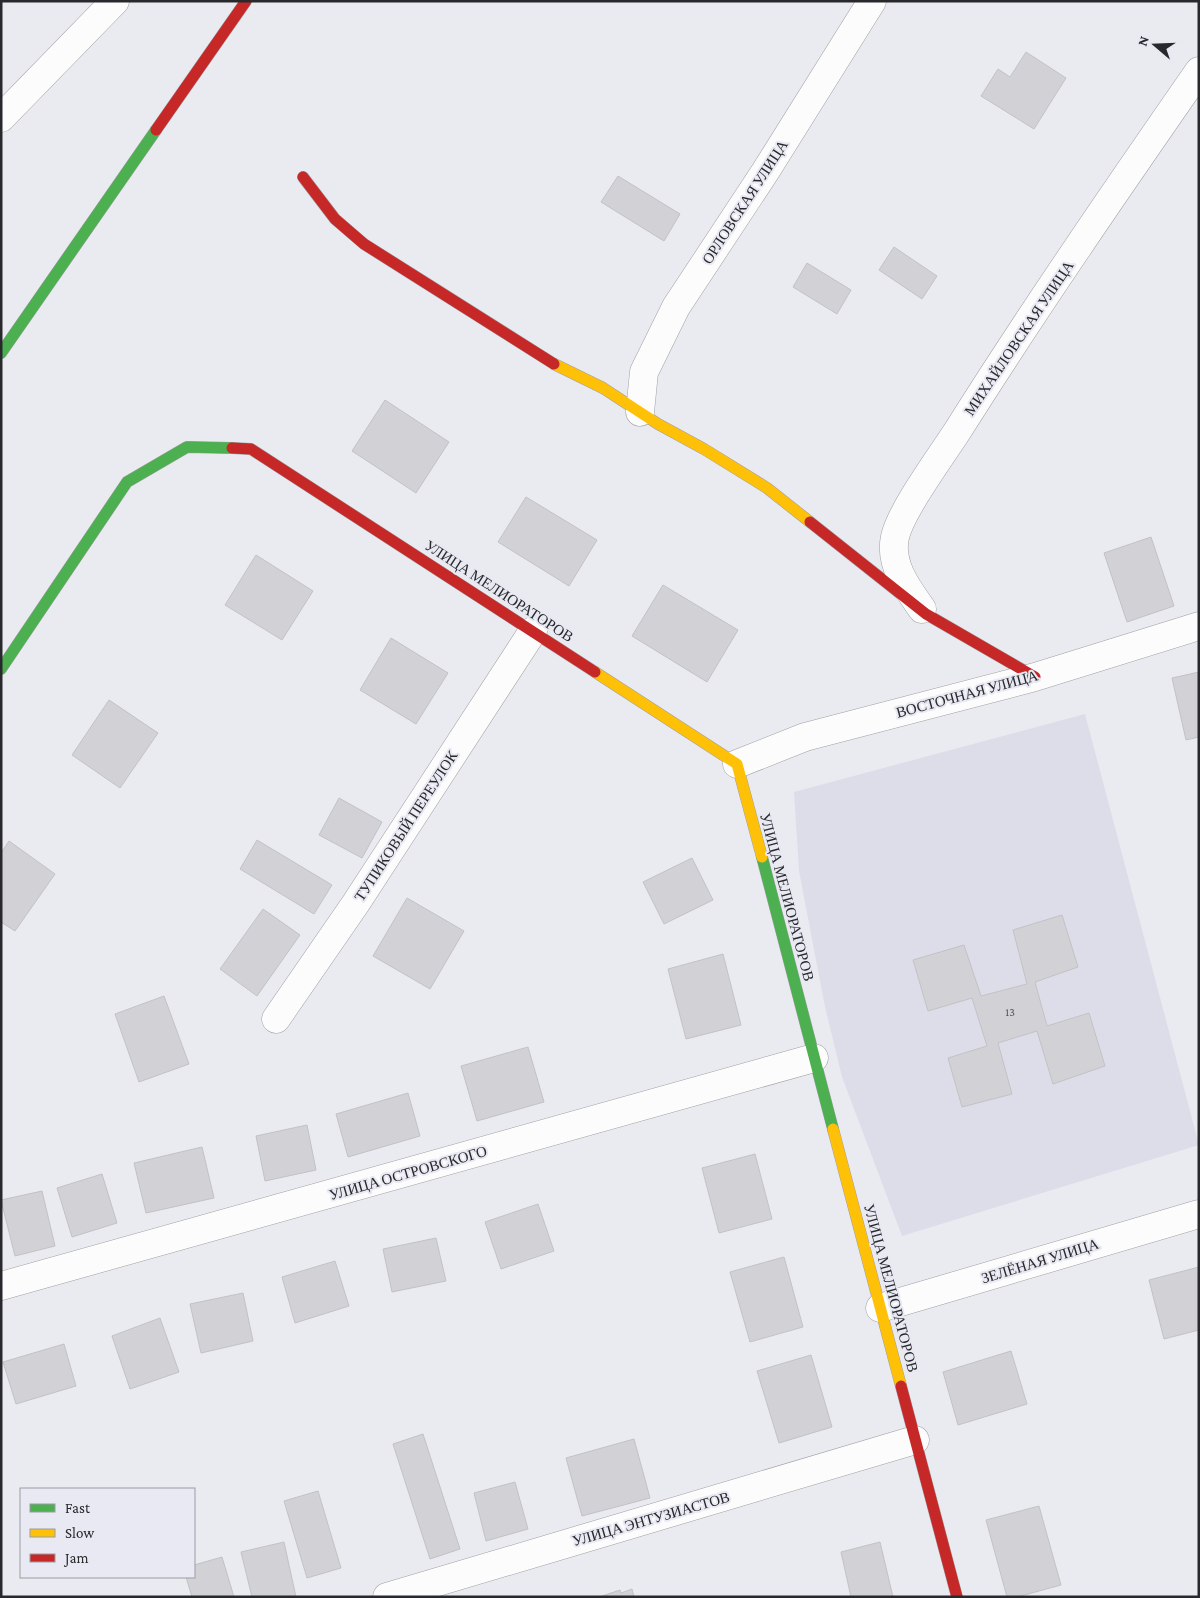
<svg xmlns="http://www.w3.org/2000/svg" width="1200" height="1598" font-family="'Crimson Pro',serif">
  <style>
    .built { fill: #dcdde8 }
    .building { fill: #d2d2d6; stroke: #c2c2c6 }
    .lines { fill: none; stroke-linecap: round; stroke-linejoin: round }
    .street-casing { stroke: #a0a0a4; stroke-width: 29 }
    .fast-casing { stroke: #a0a0a4; stroke-width: 12 }
    .slow-casing { stroke: #a0a0a4; stroke-width: 12 }
    .jam-casing { stroke: #a0a0a4; stroke-width: 12 }
    .street { stroke: #fcfcfd; stroke-width: 28 }
    .fast { stroke: #4caf50; stroke-width: 11 }
    .slow { stroke: #ffc107; stroke-width: 11 }
    .jam { stroke: #c62828; stroke-width: 11 }
    .labels { text-anchor: middle; stroke-width: 4; stroke-linejoin: round; paint-order: stroke }
    .number-label { font-size: 12px; fill: #525356 }
    .street-label { font-size: 15px; fill: #28292c; stroke: #e8e9f2 }
  </style>
  <rect width="100%" height="100%" fill="#eaebf0"/>
  <polygon class="built" points="1085,714 1199,1145 902,1236 842,1077 825,1007 799,871 794,792"/>
  <g class="building">
    <polygon points="1026,52 1066,78 1034,129 981,96 998,69 1010,77"/>
    <polygon points="618,176 680,214 664,241 601,202"/>
    <polygon points="894,247 937,276 922,299 879,270"/>
    <polygon points="807,263 851,290 837,314 793,287"/>
    <polygon points="385,400 449,442 416,493 352,451"/>
    <polygon points="526,497 597,540 569,586 498,542"/>
    <polygon points="1151,537 1174,606 1127,622 1104,553"/>
    <polygon points="256,555 313,591 282,640 225,605"/>
    <polygon points="663,585 738,630 707,682 632,636"/>
    <polygon points="391,638 448,673 416,724 360,690"/>
    <polygon points="1199,672 1199,737 1186,740 1172,678"/>
    <polygon points="109,700 158,733 120,788 72,755"/>
    <polygon points="339,798 382,822 362,858 319,835"/>
    <polygon points="257,840 332,885 314,914 240,869"/>
    <polygon points="9,841 55,874 15,931 1,922 1,853"/>
    <polygon points="692,858 713,900 664,924 643,882"/>
    <polygon points="407,898 464,931 430,989 373,956"/>
    <polygon points="263,909 300,935 257,996 220,969"/>
    <polygon points="1062,915 1078,967 1035,982 1047,1026 1089,1013 1105,1066 1053,1084 1037,1031 998,1043 1012,1094 962,1107 948,1058 987,1046 972,998 928,1011 913,960 964,945 981,996 1027,984 1013,930"/>
    <polygon points="723,954 741,1025 686,1039 668,969"/>
    <polygon points="164,996 189,1064 139,1082 115,1014"/>
    <polygon points="528,1047 544,1102 477,1121 461,1066"/>
    <polygon points="408,1093 420,1136 348,1157 336,1114"/>
    <polygon points="307,1125 316,1170 265,1181 256,1136"/>
    <polygon points="202,1147 214,1198 146,1213 134,1163"/>
    <polygon points="755,1154 772,1219 719,1233 702,1168"/>
    <polygon points="102,1174 117,1223 72,1237 57,1188"/>
    <polygon points="42,1191 55,1246 15,1256 1,1200"/>
    <polygon points="538,1204 554,1251 501,1269 485,1222"/>
    <polygon points="436,1238 446,1281 392,1292 383,1249"/>
    <polygon points="784,1257 803,1327 750,1342 730,1272"/>
    <polygon points="335,1261 349,1306 295,1323 282,1277"/>
    <polygon points="1199,1267 1199,1330 1164,1339 1149,1280"/>
    <polygon points="243,1293 253,1341 201,1353 190,1304"/>
    <polygon points="160,1318 179,1372 130,1389 112,1336"/>
    <polygon points="64,1344 76,1386 16,1404 3,1362"/>
    <polygon points="1011,1351 1027,1404 958,1425 943,1372"/>
    <polygon points="811,1355 832,1427 779,1443 757,1371"/>
    <polygon points="423,1434 460,1549 430,1559 393,1444"/>
    <polygon points="634,1439 650,1498 582,1516 566,1458"/>
    <polygon points="515,1482 528,1529 486,1541 474,1493"/>
    <polygon points="318,1491 341,1568 307,1578 284,1501"/>
    <polygon points="1039,1506 1061,1585 1017,1597 1007,1597 986,1520"/>
    <polygon points="284,1542 296,1597 252,1597 241,1552"/>
    <polygon points="880,1542 893,1597 851,1597 841,1552"/>
    <polygon points="222,1557 234,1597 192,1597 186,1577 194,1577 194,1565"/>
    <polygon points="632,1589 634,1597 599,1597 620,1590 621,1593"/>
  </g>
  <g class="lines">
    <defs>
      <g id="street">
        <polyline points="1,118 115,1"/>
        <polyline points="640,412 644,372 676,307 765,172 872,1"/>
        <path d="M922,609c-15,-21 -33,-45 -27,-72 6,-27 47,-82 63,-107 77,-122 159,-241 241,-359"/>
        <polyline points="737,764 805,737 1035,677 1199,626"/>
        <polyline points="276,1019 356,903 533,631"/>
        <polyline points="1,1286 814,1058"/>
        <polyline points="880,1308 1199,1214"/>
        <polyline points="387,1597 915,1440"/>
      </g>
      <g id="fast">
        <polyline points="1,353 156,130"/>
        <polyline points="1,669 127,482 187,447 232,448"/>
        <polyline points="762,857 833,1129"/>
      </g>
      <g id="slow">
        <polyline points="554,364 603,388 658,424 704,449 767,488 810,522"/>
        <polyline points="595,672 737,764 762,857"/>
        <polyline points="833,1129 901,1386"/>
      </g>
      <g id="jam">
        <polyline points="156,130 246,1"/>
        <polyline points="303,177 335,219 364,244 554,364"/>
        <polyline points="232,448 251,449 595,672"/>
        <polyline points="810,522 926,614 1035,677"/>
        <polyline points="901,1386 957,1597"/>
      </g>
    </defs>
    <use href="#street" class="street-casing"/>
    <use href="#fast" class="fast-casing"/>
    <use href="#slow" class="slow-casing"/>
    <use href="#jam" class="jam-casing"/>
    <use href="#street" class="street"/>
    <use href="#fast" class="fast"/>
    <use href="#slow" class="slow"/>
    <use href="#jam" class="jam"/>
  </g>
  <g class="labels">
    <g class="number-label">
      <text x="1010" y="1016">13</text>
    </g>
    <g class="street-label">
      <text transform="translate(745 202) rotate(-57)" y="5">ОРЛОВСКАЯ УЛИЦА</text>
      <text transform="translate(1019 338) rotate(-56)" y="5">МИХАЙЛОВСКАЯ УЛИЦА</text>
      <text transform="translate(499 591) rotate(33)" y="5">УЛИЦА МЕЛИОРАТОРОВ</text>
      <text transform="translate(967 694) rotate(-15)" y="5">ВОСТОЧНАЯ УЛИЦА</text>
      <text transform="translate(406 826) rotate(-57)" y="5">ТУПИКОВЫЙ ПЕРЕУЛОК</text>
      <text transform="translate(787 897) rotate(75)" y="5">УЛИЦА МЕЛИОРАТОРОВ</text>
      <text transform="translate(408 1173) rotate(-16)" y="5">УЛИЦА ОСТРОВСКОГО</text>
      <text transform="translate(1040 1261) rotate(-17)" y="5">ЗЕЛЁНАЯ УЛИЦА</text>
      <text transform="translate(891 1288) rotate(75)" y="5">УЛИЦА МЕЛИОРАТОРОВ</text>
      <text transform="translate(651 1519) rotate(-16)" y="5">УЛИЦА ЭНТУЗИАСТОВ</text>
    </g>
  </g>
  <rect width="1200" height="1598" fill="none" stroke="#28292c" stroke-width="5"/>
  <rect x="20" y="1488" width="175" height="90" fill="#e8e9f2" stroke="#9b9ca3"/>
  <rect x="30" y="1504" width="25" height="8" fill="#4caf50" stroke="#9b9ca3"/>
  <text x="65" y="1513" font-size="15" fill="#28292c">Fast</text>
  <rect x="30" y="1529" width="25" height="8" fill="#ffc107" stroke="#9b9ca3"/>
  <text x="65" y="1538" font-size="15" fill="#28292c">Slow</text>
  <rect x="30" y="1554" width="25" height="8" fill="#c62828" stroke="#9b9ca3"/>
  <text x="65" y="1563" font-size="15" fill="#28292c">Jam</text>
  <g transform="translate(1155 45) rotate(289)" stroke="#e8e9f2" stroke-width="4" paint-order="stroke">
  <path d="M0-4L9 19L0 12L-9 19Z" fill="#28292c"/>
  <text y="-8" font-size="14" font-weight="bold" text-anchor="middle" fill="#28292c">N</text>
  </g>
</svg>
